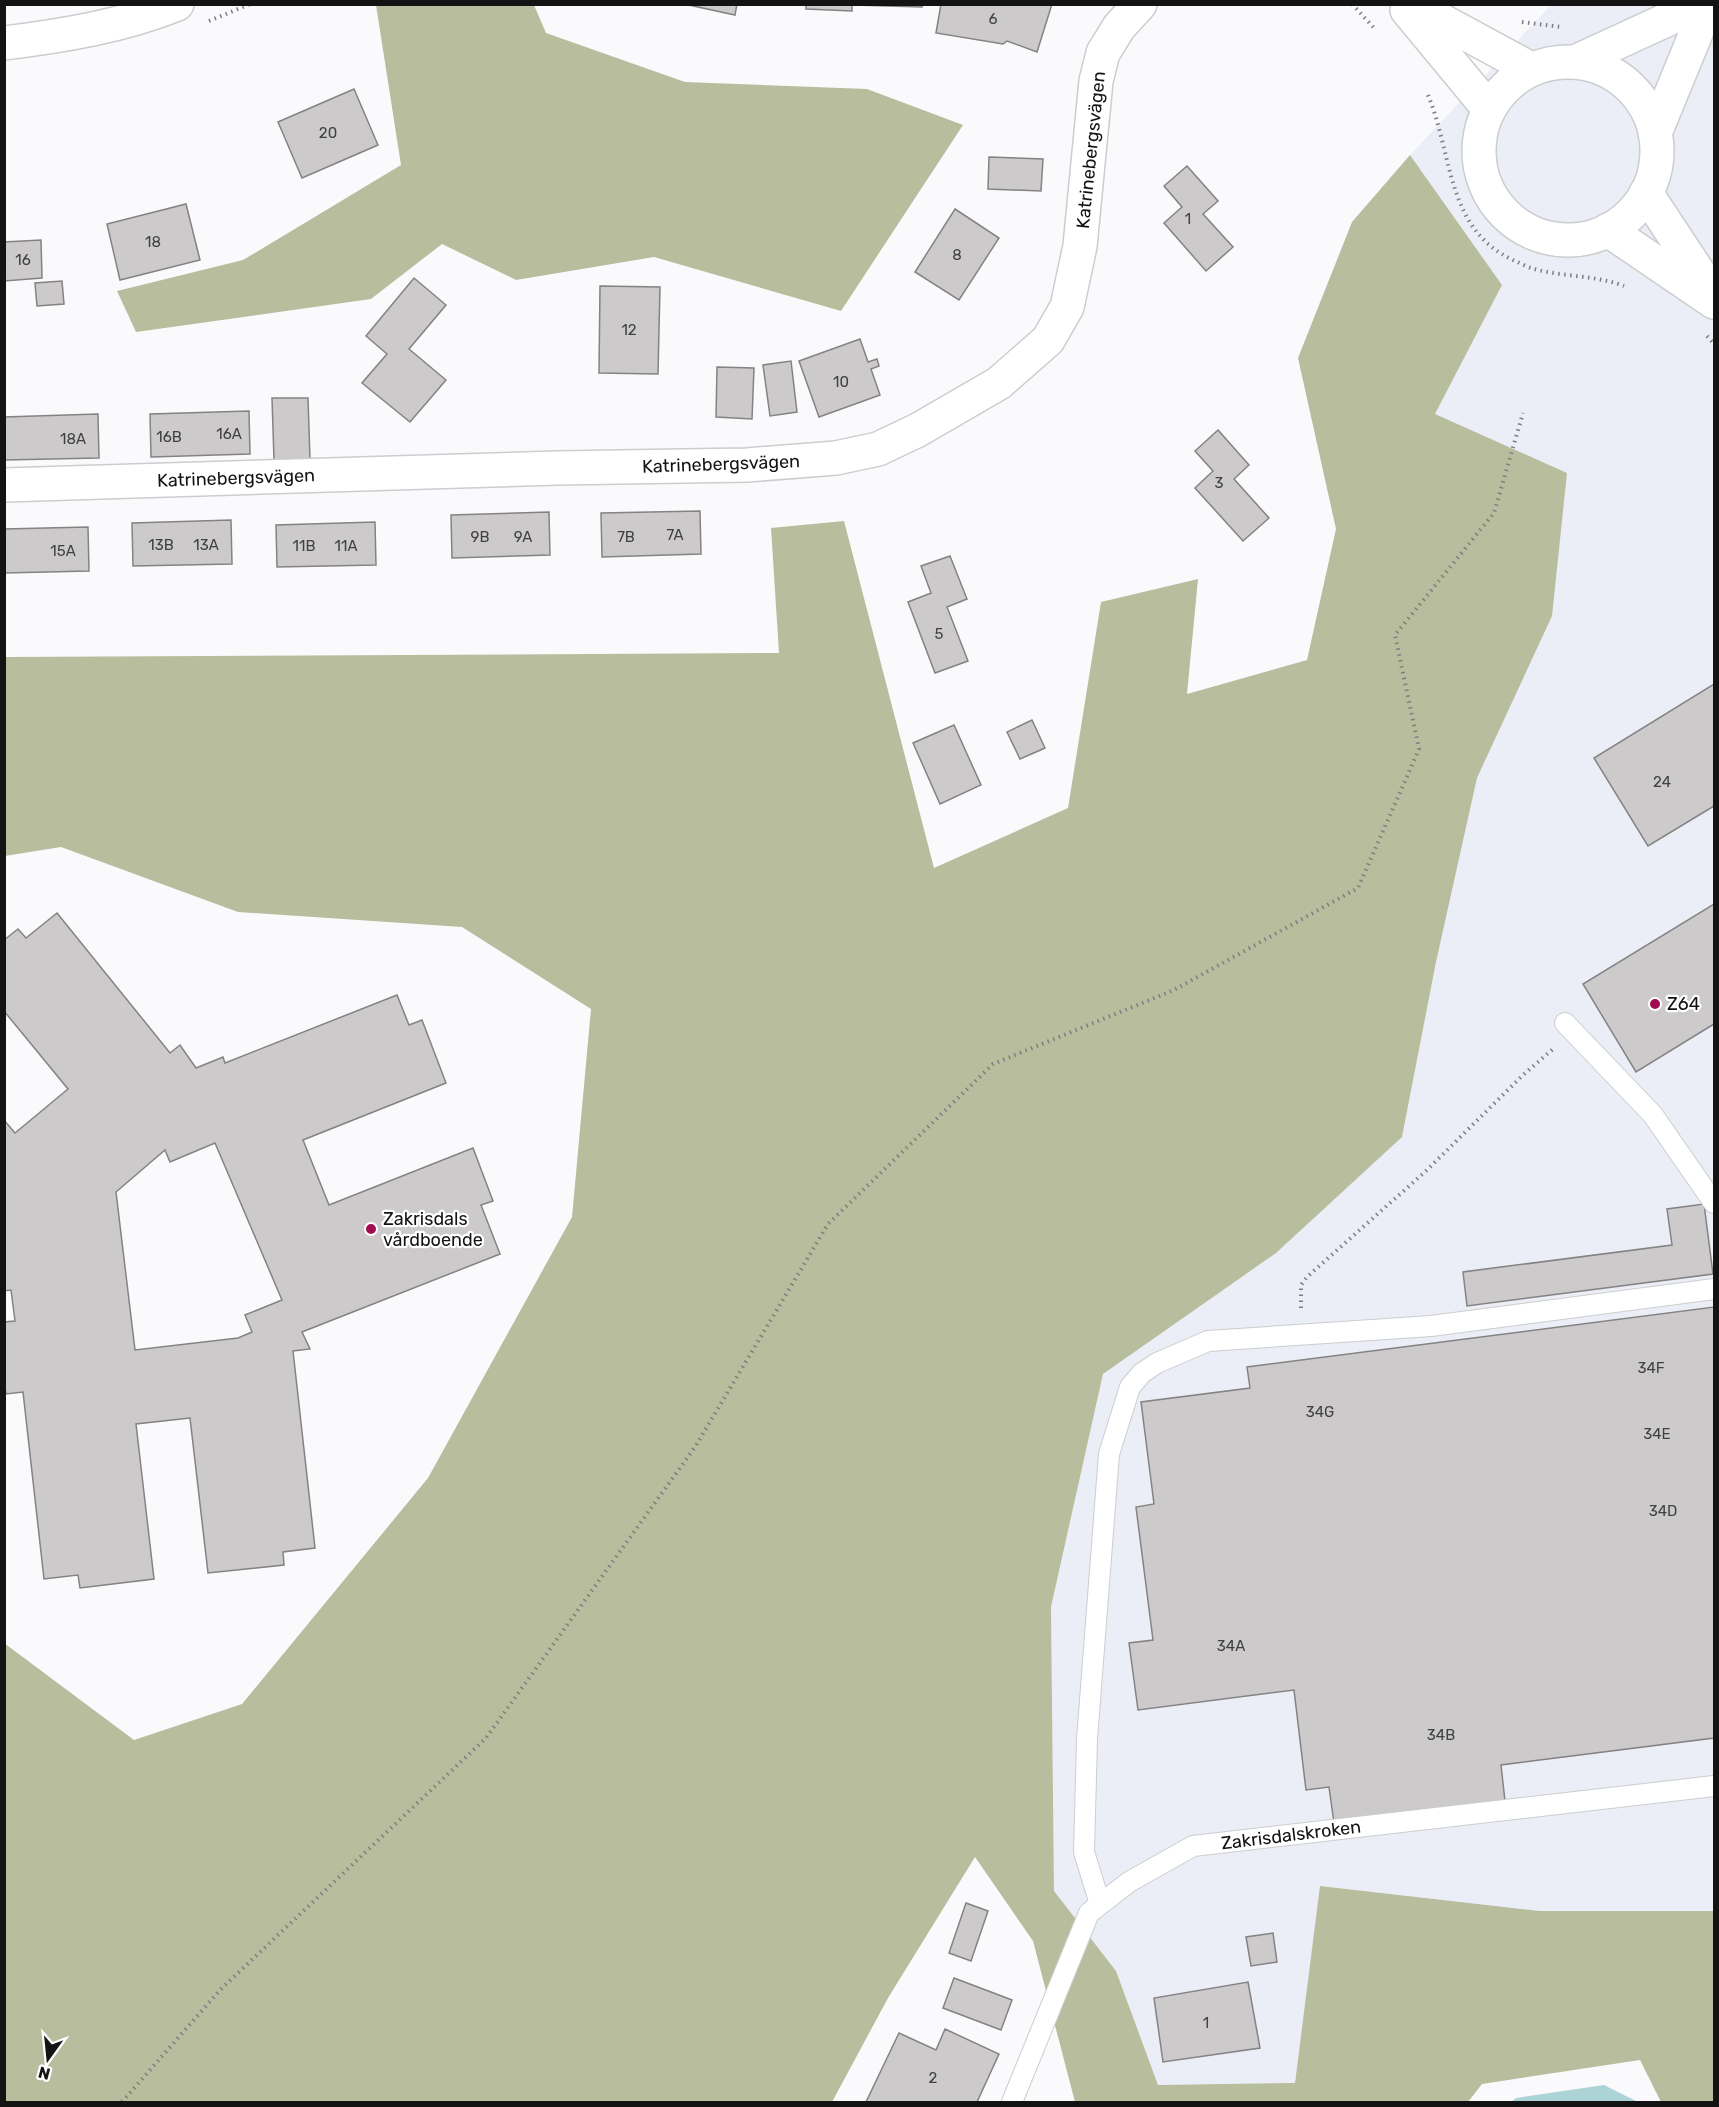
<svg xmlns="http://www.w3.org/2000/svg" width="1719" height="2107" font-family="Rubik,sans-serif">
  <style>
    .built { fill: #eceef7 }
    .forest { fill: #b8bd9e }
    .water { fill: #acd3d6 }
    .building { fill: #cccaca; stroke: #848282; stroke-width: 1.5; fill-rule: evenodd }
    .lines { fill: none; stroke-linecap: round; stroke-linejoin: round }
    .service-casing { stroke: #cccdce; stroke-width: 22 }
    .minor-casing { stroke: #cccdce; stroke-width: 36 }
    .path { stroke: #7f7f80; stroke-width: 4; stroke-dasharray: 1.5 4.5; stroke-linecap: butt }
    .service { stroke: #fff; stroke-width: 20 }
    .minor { stroke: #fff; stroke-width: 33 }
    .poi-dot { fill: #a10b4f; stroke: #fff; stroke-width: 2 }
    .labels { text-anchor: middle; stroke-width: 4.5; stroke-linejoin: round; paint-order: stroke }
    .number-label { font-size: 15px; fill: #414141 }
    .street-label { font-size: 18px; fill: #131313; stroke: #fff }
    .poi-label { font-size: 18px; fill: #131313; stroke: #fff; text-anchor: start }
  </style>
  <rect width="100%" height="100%" fill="#fafafc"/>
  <polygon class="built" points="1551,5 1714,5 1714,1911 1540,1911 1321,1886 1295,2083 1158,2085 1116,1971 1054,1891 1051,1607 1103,1374 1402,1137 1436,962 1477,778 1552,616 1435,414 1502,285 1410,155"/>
  <g class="forest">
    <polygon points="376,5 534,5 546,33 685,82 867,89 963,125 841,311 654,257 516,280 442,244 371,299 136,332 117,291 243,260 401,165"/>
    <polygon points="1410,155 1502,285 1435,414 1567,473 1552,616 1477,778 1436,962 1402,1137 1276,1253 1103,1374 1051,1607 1054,1891 1116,1971 1158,2085 1295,2083 1320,1886 1540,1911 1714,1911 1714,2102 1661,2102 1640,2060 1482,2084 1468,2102 1075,2102 1033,1941 975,1857 888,1998 832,2102 5,2102 4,1643 134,1740 242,1704 428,1478 572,1217 591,1009 462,927 238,912 61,847 5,856 5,657 779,653 771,528 844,521 934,868 1068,808 1101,602 1198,579 1187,694 1307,660 1336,529 1298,358 1352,222"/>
  </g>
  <polygon class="water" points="1604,2085 1638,2102 1511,2102 1516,2098"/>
  <g class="building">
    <polygon points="684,4 737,4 735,15"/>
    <polygon points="806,4 922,4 922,7 852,5 852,11 806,9"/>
    <polygon points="941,4 1052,4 1037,52 1007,41 1003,44 936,33"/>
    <polygon points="354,89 378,145 302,178 278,122"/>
    <polygon points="989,157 1043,159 1041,191 988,189"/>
    <polygon points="1187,166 1218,201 1203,214 1233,247 1206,271 1164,223 1182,207 1164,186"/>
    <polygon points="186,204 200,260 120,280 107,224"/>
    <polygon points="955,209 999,238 959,300 915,272"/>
    <polygon points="41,240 42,278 4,281 4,242"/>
    <polygon points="414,278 446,305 409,349 446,380 410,422 362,383 387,354 366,336"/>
    <polygon points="62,281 64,304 37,306 35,283"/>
    <polygon points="600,286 660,287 658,374 599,373"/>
    <polygon points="860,339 868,362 877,359 879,366 871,369 880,395 819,417 799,361"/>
    <polygon points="791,361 797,412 770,416 763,365"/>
    <polygon points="717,367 754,368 752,419 716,417"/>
    <polygon points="272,398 308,398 310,459 274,460"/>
    <polygon points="249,411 250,454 151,457 150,414"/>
    <polygon points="98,414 99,458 4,460 4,417"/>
    <polygon points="1218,430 1249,465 1234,479 1269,518 1243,541 1195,488 1213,471 1195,451"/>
    <polygon points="700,511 701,554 602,557 601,513"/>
    <polygon points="549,512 550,555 452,558 451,515"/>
    <polygon points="231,520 232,564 133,566 132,523"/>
    <polygon points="375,522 376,565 277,567 276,525"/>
    <polygon points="88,527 89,571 4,573 4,529"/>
    <polygon points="950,556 967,599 947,607 968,661 935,673 908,602 931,593 921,566"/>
    <polygon points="1714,684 1714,806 1648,846 1594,758"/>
    <polygon points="1032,720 1045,748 1020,759 1007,732"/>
    <polygon points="954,725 981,785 940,804 913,743"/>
    <polygon points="1714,904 1714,1024 1636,1072 1583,984"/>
    <path d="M57,913l113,140 10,-8 16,23 27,-11 2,6 172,-68 12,30 13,-5 24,63 -143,57 26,65 144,-57 20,53 -12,4 19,49 -198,78 8,17 -17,2 22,197 -32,4 1,13 -76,8 -18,-155 -54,6 18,155 -74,9 -2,-13 -34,4 -21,-187 -17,2 -2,-12v-60l11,-1 -4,-31 -7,1v-171l11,13 53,-44 -64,-78v-71l14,-11 8,9zM215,1143l67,157 -37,15 7,17 -14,6 -103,12 -19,-158 49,-42 5,12z"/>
    <polygon points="1704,1204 1713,1274 1467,1306 1463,1272 1672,1245 1667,1209"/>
    <polygon points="1714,1307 1714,1738 1501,1765 1505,1801 1334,1823 1329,1787 1306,1790 1294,1690 1138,1710 1129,1643 1153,1640 1136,1507 1154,1504 1141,1402 1250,1388 1247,1367"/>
    <polygon points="966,1903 988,1911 971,1961 949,1953"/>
    <polygon points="1273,1933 1277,1962 1251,1966 1246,1937"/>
    <polygon points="954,1978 1012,2000 1001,2030 943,2008"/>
    <polygon points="1248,1982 1260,2048 1163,2062 1154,1998"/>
    <polygon points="945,2029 999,2054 977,2102 866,2102 899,2033 936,2050"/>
  </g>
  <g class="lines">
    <defs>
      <g id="service">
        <polyline points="1565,1023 1653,1115 1714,1203"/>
        <polyline points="1100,1904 1084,1852 1087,1739 1109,1454 1130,1387 1142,1373 1157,1363 1208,1341 1431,1326 1714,1289"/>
        <polyline points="1012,2102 1089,1913 1129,1882 1193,1846 1714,1786"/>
      </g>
      <g id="minor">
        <polyline points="1411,4 1531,69"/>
        <polyline points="1407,10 1489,109"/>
        <path d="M4,43c58,-7 119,-17 173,-39"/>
        <polyline points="1575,62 1701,4"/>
        <circle cx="1568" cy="151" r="89"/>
        <polyline points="1655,133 1708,4"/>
        <polyline points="1646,193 1712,293"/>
        <polyline points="1608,230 1714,302"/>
        <polyline points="4,485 557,468 747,465 836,458 878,449 918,430 999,383 1048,340 1067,307 1080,246 1096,81 1103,53 1119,27 1140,4"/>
      </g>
    </defs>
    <use href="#service" class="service-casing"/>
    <use href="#minor" class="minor-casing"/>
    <g class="path">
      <polyline points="1352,4 1375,29"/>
      <polyline points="209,21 250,4"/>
      <polyline points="1522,22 1562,27"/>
      <path d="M1428,95c25,60 18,134 85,165 7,3 14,7 21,9 30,8 61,6 90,17"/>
      <polyline points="1707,336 1714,344"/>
      <polyline points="1301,1308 1301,1285 1307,1277 1427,1170 1522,1076 1553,1049"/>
      <polyline points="122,2102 220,1990 486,1738 695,1447 828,1224 993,1064 1174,990 1358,888 1419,749 1395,635 1494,513 1523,413"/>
    </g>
    <use href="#service" class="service"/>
    <use href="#minor" class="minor"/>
  </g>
  <g class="poi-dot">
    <circle cx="1655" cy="1004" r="6"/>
    <circle cx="371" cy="1229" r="6"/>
  </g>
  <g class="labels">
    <g class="number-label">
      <text x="993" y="24">6</text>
      <text x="328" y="138">20</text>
      <text x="1188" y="224">1</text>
      <text x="153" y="247">18</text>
      <text x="957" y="260">8</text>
      <text x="23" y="265">16</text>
      <text x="629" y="335">12</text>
      <text x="841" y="387">10</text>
      <text x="229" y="439">16A</text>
      <text x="169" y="442">16B</text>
      <text x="73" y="444">18A</text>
      <text x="1219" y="488">3</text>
      <text x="675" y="540">7A</text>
      <text x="480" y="542">9B</text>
      <text x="523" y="542">9A</text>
      <text x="626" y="542">7B</text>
      <text x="161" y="550">13B</text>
      <text x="206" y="550">13A</text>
      <text x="304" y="551">11B</text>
      <text x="346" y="551">11A</text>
      <text x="63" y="556">15A</text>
      <text x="939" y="639">5</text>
      <text x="1662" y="787">24</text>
      <text x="1651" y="1373">34F</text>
      <text x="1320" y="1417">34G</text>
      <text x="1657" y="1439">34E</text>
      <text x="1663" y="1516">34D</text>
      <text x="1231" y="1651">34A</text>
      <text x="1441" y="1740">34B</text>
      <text x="1206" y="2028">1</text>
      <text x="933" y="2083">2</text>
    </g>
    <g class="street-label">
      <text transform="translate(1091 150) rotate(-84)" y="6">Katrinebergsvägen</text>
      <text transform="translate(721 464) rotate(-2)" y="6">Katrinebergsvägen</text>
      <text transform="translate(236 478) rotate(-2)" y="6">Katrinebergsvägen</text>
      <text transform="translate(1291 1835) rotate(-7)" y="6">Zakrisdalskroken</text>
    </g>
    <g class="poi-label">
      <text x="1667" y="1010">Z64</text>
      <text x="383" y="1225">Zakrisdals<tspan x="383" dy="21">vårdboende</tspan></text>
    </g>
  </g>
  <rect width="1719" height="2107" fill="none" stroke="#131313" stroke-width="12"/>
  <g transform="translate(48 2059) rotate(195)" stroke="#ffffff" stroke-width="4.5" paint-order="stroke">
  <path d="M0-4.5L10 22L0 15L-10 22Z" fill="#131313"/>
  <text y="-9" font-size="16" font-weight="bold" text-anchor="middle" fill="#131313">N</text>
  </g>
</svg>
